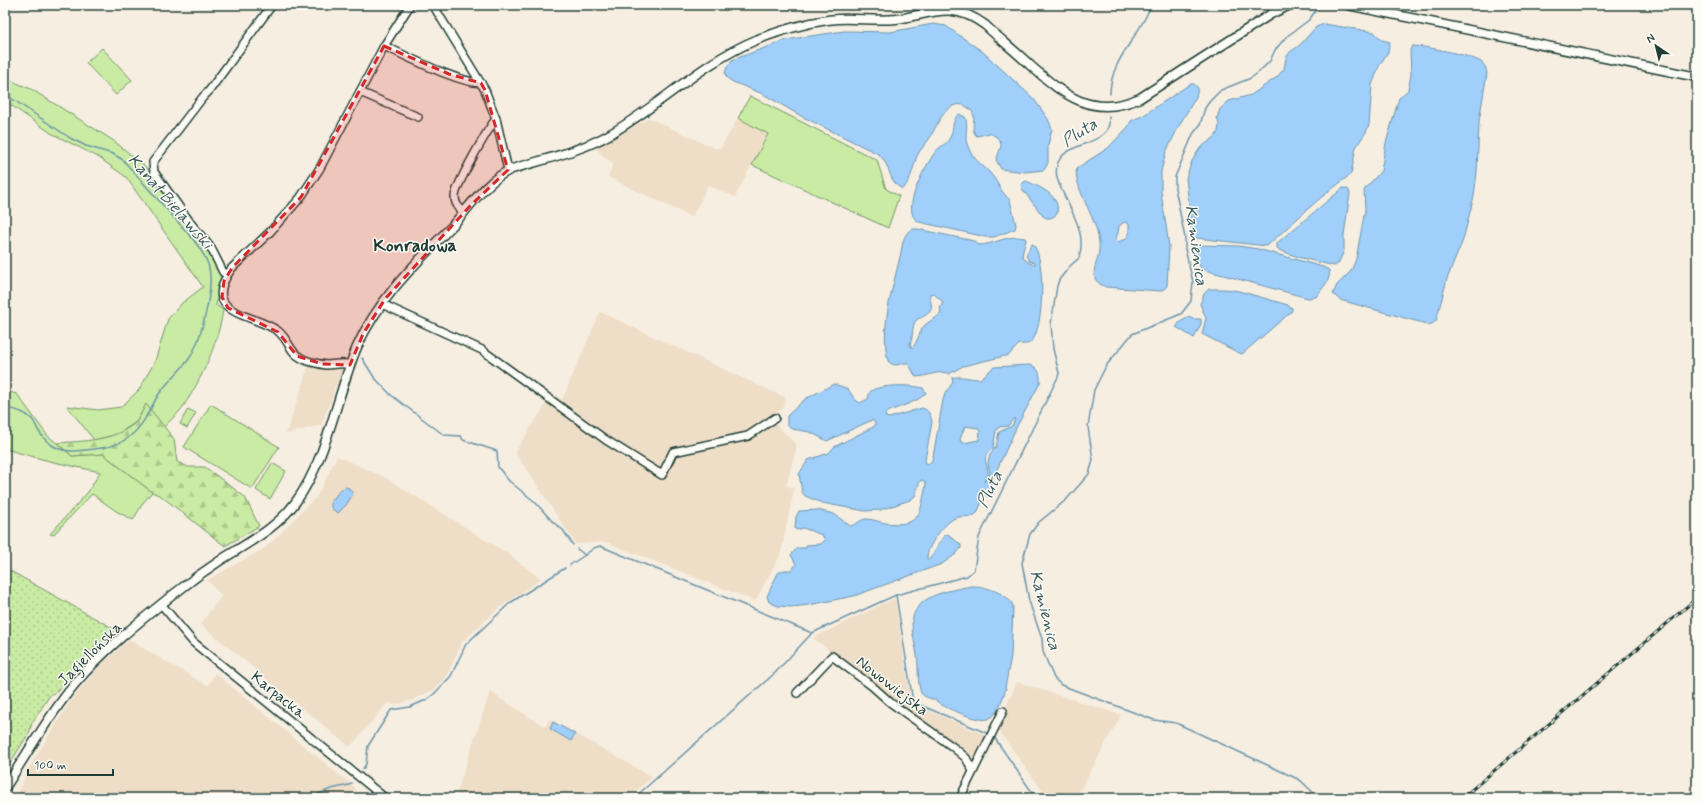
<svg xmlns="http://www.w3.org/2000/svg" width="1702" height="803" font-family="Mynerve,sans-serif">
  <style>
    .built { fill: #eeddc7 }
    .grass { fill: #c9eba3; stroke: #74946c }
    .forest { fill: url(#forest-firs); stroke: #74946c }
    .garden { fill: url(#garden-dots); stroke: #74946c }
    .water { fill: #a0cffb; stroke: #6c95ab; fill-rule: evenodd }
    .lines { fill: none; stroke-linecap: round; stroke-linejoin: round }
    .stream { stroke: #6c95ab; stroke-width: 1.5 }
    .minor-casing { stroke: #1f3d34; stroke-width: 10 }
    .tertiary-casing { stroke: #1f3d34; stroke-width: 11 }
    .minor { stroke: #fdfcf7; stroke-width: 7 }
    .tertiary { stroke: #fdfcf7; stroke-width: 8 }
    .rail-casing { stroke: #1f3d34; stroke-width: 3 }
    .rail { stroke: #fdfcf7; stroke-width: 1.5; stroke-dasharray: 4.5; stroke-linecap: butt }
    .marked { fill: #d62828; fill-opacity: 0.2; stroke: #d62828; stroke-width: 3; stroke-dasharray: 8 5; stroke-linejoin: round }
    .labels { text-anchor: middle; stroke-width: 3; stroke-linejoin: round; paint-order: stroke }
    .street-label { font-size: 16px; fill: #1f3d34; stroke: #fdfcf7 }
    .water-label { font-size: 17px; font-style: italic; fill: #395a5c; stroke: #fdfcf7 }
    .quarter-label { font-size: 18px; font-weight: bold; fill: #1f3d34; stroke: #fdfcf7 }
  </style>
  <defs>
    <pattern id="forest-firs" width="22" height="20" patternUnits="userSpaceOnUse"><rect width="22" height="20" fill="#c9eba3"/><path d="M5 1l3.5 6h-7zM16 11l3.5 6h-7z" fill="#acca8d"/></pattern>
    <pattern id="garden-dots" width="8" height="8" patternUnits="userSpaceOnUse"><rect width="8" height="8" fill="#c9eba3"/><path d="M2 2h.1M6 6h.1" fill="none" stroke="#acca8d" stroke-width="1.8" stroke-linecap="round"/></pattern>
  </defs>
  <rect width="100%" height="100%" fill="#f6eee1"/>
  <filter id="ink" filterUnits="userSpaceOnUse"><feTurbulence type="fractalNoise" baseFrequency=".025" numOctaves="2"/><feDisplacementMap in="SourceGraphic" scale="8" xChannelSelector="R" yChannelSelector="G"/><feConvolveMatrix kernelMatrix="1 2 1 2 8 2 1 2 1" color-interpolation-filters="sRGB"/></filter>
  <g filter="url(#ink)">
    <g class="built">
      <polygon points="649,118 714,148 721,148 738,118 768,133 735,197 708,185 692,217 608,177 613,164 594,147 615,138"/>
      <polygon points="600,312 786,398 783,408 769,418 797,445 786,486 794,488 781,553 755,601 606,542 576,544 515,452 553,393 562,400"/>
      <polygon points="309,365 337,365 346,368 340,386 335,385 332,399 321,425 286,434"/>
      <polygon points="337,456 386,478 508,554 541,579 499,608 462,642 446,677 434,690 410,701 394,705 388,702 350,747 200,624 222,596 207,580 265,548 280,534 318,495"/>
      <polygon points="895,598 911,703 987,736 975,761 813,638"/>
      <polygon points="129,640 208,686 215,673 355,788 357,798 16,798 29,768 71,700 100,665"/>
      <polygon points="1017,682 1121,715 1076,798 1048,798 997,728"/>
      <polygon points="490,692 545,727 550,719 652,777 628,798 455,798"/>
    </g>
    <g class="grass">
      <polygon points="102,48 132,80 116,95 86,63"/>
      <path d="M5,78l26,11 83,52 32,26 47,63 17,20 11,25 -5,30 7,5c-5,34 -21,68 -40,97 -5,7 -13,13 -19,20l-18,-22 -10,17 -18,12 -24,6 -27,-34 31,4 23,-3 18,-17 16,-29 13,-42 14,-16 21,-16 -77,-110 -28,-20 -47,-24 -46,-32z"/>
      <polygon points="750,96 877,160 886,189 899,196 888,228 752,165 768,134 738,118"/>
      <polygon points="5,391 17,394 47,435 72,456 103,454 152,492 143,503 133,520 116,511 92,494 53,535 50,534 88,492 100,472 49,461 5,449"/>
      <polygon points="211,404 279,447 252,489 184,447"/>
      <polygon points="188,409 196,413 187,428 180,424"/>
      <polygon points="272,463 286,471 270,499 256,490"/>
    </g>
    <path class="forest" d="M146,404l28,35 3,23 11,5h17l40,30 14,29 -34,20 -64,-50 -9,-4 -49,-38 -31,2 -15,-13c26,-2 57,-2 78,-20 4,-4 8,-13 11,-19z"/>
    <polygon class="garden" points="5,568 116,630 84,658 56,692 50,695 32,723 29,733 5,771"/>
    <g class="water">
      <path d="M933,24l13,2 37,26 51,47 14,20 4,10 -4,16v18l-4,7 -19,2 -24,-3 -5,-9c5,-14 10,-18 -6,-27l-13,3c-9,-6 2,-20 -7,-27 -20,-16 -33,15 -39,27 -4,7 -11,13 -14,20 -4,10 -6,27 -15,33 -15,-8 -11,-26 -24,-35l-77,-38 -38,-22 -30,-12 -6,-4 -2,-5 2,-6 5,-7 54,-20 18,-3 40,-6 46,1z"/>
      <polygon points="1324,24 1374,32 1382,40 1390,42 1388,52 1379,66 1372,85 1369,125 1366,132 1356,147 1351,174 1318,200 1267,246 1196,238 1192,231 1186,178 1192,161 1200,148 1215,137 1218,132 1219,124 1217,118 1220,109 1229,101 1251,95 1277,77 1284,69 1286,58 1290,52 1300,45 1316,27"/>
      <path d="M1412,46c14,0 58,9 69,16 4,3 5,6 6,11l-8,48 -2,51 -3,24 -11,44 -16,39 -11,42 -6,4 -90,-25 -7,-6 4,-9 14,-14 5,-12 9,-49 -1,-20 17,-19 5,-28 13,-45 9,-8 3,-15 -1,-25z"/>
      <path d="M1190,84h4l4,4 -2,9 -15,25 -15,30 -5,19v21l8,54 -2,40 -3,3 -4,2 -54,-4c-21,-8 -8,-22 -7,-37 1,-5 -1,-13 -2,-18 -4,-18 -25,-50 -20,-64l31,-20 20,-21 3,-6 13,-6zM1124,222l5,2v11l-5,5 -7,2 -1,-4 2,-5 1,-7z"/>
      <path d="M959,114l6,3c4,9 -1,18 2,27 6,18 18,21 27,34 6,9 8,15 16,22l6,25 -1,4 -21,8h-8l-67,-15c-21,-10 8,-59 17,-71 4,-5 10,-6 13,-12 6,-8 1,-17 10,-25z"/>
      <path d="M1026,181c14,6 35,14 31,33 -5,4 -8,6 -14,2l-21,-27 -1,-5z"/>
      <polygon points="1343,188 1348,189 1350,193 1344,235 1344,251 1338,264 1334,266 1298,257 1279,250 1277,248 1277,243"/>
      <path d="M917,229l57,12 5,4c15,0 28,-11 46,-7l1,2 -4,15 5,7 7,3 1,-2 -6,-2 -3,-6 5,-10 2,-1c13,14 11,86 -2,98 -4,3 -8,2 -12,2l-10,11 -46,11 -14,8c-7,-5 -23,3 -33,3l-8,-14c-8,-1 -12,6 -20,-2 -8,-33 4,-71 12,-104 2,-7 2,-20 9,-26 2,-2 5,-2 8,-2zM933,293l10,9 -3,7 1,4c-4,6 -13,8 -17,13 -5,6 -7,18 -12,22l-2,-4c4,-8 1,-17 6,-24 7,-4 18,-6 15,-17 -1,-4 -2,-5 -1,-9z"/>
      <path d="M1199,245l39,1 20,3 65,18 6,3c3,10 -8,19 -13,27l-8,1 -107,-29 -6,-18v-3z"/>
      <polygon points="1209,289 1225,289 1239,291 1288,305 1288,306 1292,308 1292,311 1242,354 1237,352 1202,334 1206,318 1200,304 1204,294"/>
      <polygon points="1189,317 1193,319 1201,319 1201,324 1194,338 1176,327 1180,322"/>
      <path d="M1029,365c9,1 12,9 11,18l-24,45 -39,85c-6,6 -14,2 -22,5 -11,5 -29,29 -28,41h2c8,-7 9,-21 19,-25l13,11v3l-5,6 -14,10 -88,32 -45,9 -17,2 -14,-1 -9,-4 -2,-6 11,-23 6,-3h8l4,-6 -5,-9 6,-7h9v-3l15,-1 4,-4 -3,-5 -19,-7 -6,2 -2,-1 1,-12 3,-6 18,-1 17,4 16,12c6,-1 11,-7 16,-7 7,0 13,3 19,4 36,4 35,-8 41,-39l-3,-4 -3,1 -5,15 -5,4 -30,10 -15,1 -43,-8 -17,-7 -3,-4 -3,-18 9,-14 21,-7 5,-6 41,-21v-3l-3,-3 -45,21 -17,-9 -18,-3 -5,-4v-9l18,-17 29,-15 14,5 7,11 5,3 8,-4c1,-3 0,-6 3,-8 9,-7 42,-6 52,-3l3,5c-11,12 -37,15 -41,22l1,2 3,1 33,-10c7,2 9,8 10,14l-7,38 1,3 2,1 3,-2 2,-5 10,-57 2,-6 8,-12 -1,-4c9,-3 18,1 28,1l14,-12zM1014,418l1,1 -3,7 -13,6 -3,15 -6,8 -2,8 2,11 -6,8 4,-7c0,-13 -8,-17 5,-27l3,-17 3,-4 9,-1zM965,426l13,2 2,3 -1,9 -15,3 -3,-1 -1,-3z"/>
      <polygon points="346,487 349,488 353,494 346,505 338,513 331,508 331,502 340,490"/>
      <path d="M971,586c12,-1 39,8 42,20l-2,50 -6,32h1c-3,10 -8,27 -18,31 -7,3 -38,-9 -44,-13 -3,-1 -5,-4 -8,-5 -6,-4 -10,-2 -15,-8 -4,-11 -2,-25 -4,-37 -1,-10 -5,-20 -5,-31 0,-30 36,-34 59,-39z"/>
      <polygon points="553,722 575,734 571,741 550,729"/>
    </g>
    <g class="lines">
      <g class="stream">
        <polyline points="1317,5 1316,10 1309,20 1286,37 1275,50 1270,61 1259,72 1251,78 1221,90 1210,101 1205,108 1200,125 1193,134 1175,177 1175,188 1185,238 1185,249 1193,282 1191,301 1181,314 1132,334 1106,366 1094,390 1088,427 1093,460 1089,474 1066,500 1039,522 1030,534 1022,563 1029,601 1042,639 1043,652 1054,678 1061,685 1154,720 1176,723 1300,780 1319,798"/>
        <path d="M5,94l65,44 16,8 27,8 10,6 70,79c6,9 14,18 16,29 5,21 -8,73 -20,91 -9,12 -21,22 -30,35 -10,16 -15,32 -31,44 -15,11 -38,12 -56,13 -16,0 -26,-8 -34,-21 -2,-3 -3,-8 -6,-11 -7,-7 -17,-10 -27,-11"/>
        <path d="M1110,94c0,-33 27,-55 39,-84l-3,-5"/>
        <polyline points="362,358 374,377 391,395 444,435 461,436 463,440 497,451 498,467 509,481 534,501 553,522 563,530 573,545"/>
        <polyline points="577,549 585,555 594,548 600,546 812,633 896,595"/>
        <polyline points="570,565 585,555"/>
        <path d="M989,734l-76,-32 -17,-107 71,-19 7,-6 5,-33 79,-160 1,-4 -6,-24 -2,-25 6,-38 2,-6 11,-14 9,-8c9,-30 -13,-52 -22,-80 -8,-42 57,-26 52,-61"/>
        <polyline points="994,737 1036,798"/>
        <polyline points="363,769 366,764 368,746 391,710 410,707 426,700 434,694 451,676 466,644 510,603 565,568"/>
        <polyline points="308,798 331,789 349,785 352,783"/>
        <polyline points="634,798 775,673 812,633"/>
      </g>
      <defs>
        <g id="minor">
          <polyline points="433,5 485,90 496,119 508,170"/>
          <path d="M384,46c25,11 72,36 97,37"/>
          <polyline points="360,92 418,117"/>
          <path d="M464,213c-5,-5 -9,-9 -9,-16 0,-11 33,-68 41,-78"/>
          <polyline points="227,274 223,272 211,248 192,225 159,179 154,172 153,162 203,97 209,91 272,5"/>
          <polyline points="382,304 482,350 606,440 662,475 673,452 748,436 775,418"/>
          <path d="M350,365c-8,-3 -15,0 -24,0 -6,-1 -12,-2 -18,-4 -21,-8 -16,-18 -30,-30 -25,-18 -80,-16 -46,-63l38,-36 31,-35 19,-29 64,-122 26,-41"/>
          <polyline points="161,604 193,642 385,798"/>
          <polyline points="797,693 832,656 872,686 891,703 953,747 966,758 973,771"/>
          <polyline points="960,798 1003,711"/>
        </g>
        <g id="tertiary">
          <polyline points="1348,5 1697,77"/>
          <path d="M5,788c21,-33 44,-73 69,-103 26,-32 67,-65 100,-91 15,-12 30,-23 47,-34 26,-17 55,-31 74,-57 32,-43 41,-106 62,-156 21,-48 60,-85 96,-122 17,-19 35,-46 59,-56 33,-10 70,-18 100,-36 49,-29 91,-71 144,-93 26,-10 55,-19 82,-21 19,-1 39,2 58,0 37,-5 55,-19 89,6 15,14 31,27 46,41 34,30 62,53 109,32l131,-84 19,-9"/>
        </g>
      </defs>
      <use href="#minor" class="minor-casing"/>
      <use href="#tertiary" class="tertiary-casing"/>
      <use href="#minor" class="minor"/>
      <use href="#tertiary" class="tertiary"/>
      <defs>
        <polyline id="rail" points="1462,798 1697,598"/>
      </defs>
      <use href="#rail" class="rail-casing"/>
      <use href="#rail" class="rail"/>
    </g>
  </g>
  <path class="marked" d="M384,46l65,28 32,9 4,7 23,80 -37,35 -86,94 -22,35 -13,31 -28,-1 -25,-8 -19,-24 -50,-24 -6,-11 2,-16 8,-13 69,-71z"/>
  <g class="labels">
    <g class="street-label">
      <text transform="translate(89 653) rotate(-45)" y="6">Jagiellońska</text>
      <text transform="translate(893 685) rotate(38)" y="6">Nowowiejska</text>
      <text transform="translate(279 694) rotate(39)" y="6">Karpacka</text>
    </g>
    <g class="water-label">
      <text transform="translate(1079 132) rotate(-33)" y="6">Pluta</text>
      <text transform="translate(171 201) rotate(49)" y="6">Kanał Bielawski</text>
      <text transform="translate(1197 245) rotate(82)" y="6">Kamienica</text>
      <text transform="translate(989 489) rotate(-64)" y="6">Pluta</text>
      <text transform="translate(1046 610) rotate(76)" y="6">Kamienica</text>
    </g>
    <g class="quarter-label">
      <text x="415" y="251">Konradowa</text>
    </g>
  </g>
  <rect width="1702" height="803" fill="none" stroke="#fdfcf7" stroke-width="20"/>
  <rect x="10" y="10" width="1682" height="783" fill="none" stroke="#1f3d34" stroke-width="1.5" filter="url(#ink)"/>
  <g transform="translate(1656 46) rotate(325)" stroke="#fdfcf7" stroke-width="3" paint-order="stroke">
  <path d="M0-3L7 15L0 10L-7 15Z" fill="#1f3d34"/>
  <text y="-6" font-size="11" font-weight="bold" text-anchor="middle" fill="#1f3d34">N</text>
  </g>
  <path d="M28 769v6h85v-6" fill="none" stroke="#1f3d34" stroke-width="2"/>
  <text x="34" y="769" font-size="12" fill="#1f3d34" stroke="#fdfcf7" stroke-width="3" paint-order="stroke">100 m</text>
</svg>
